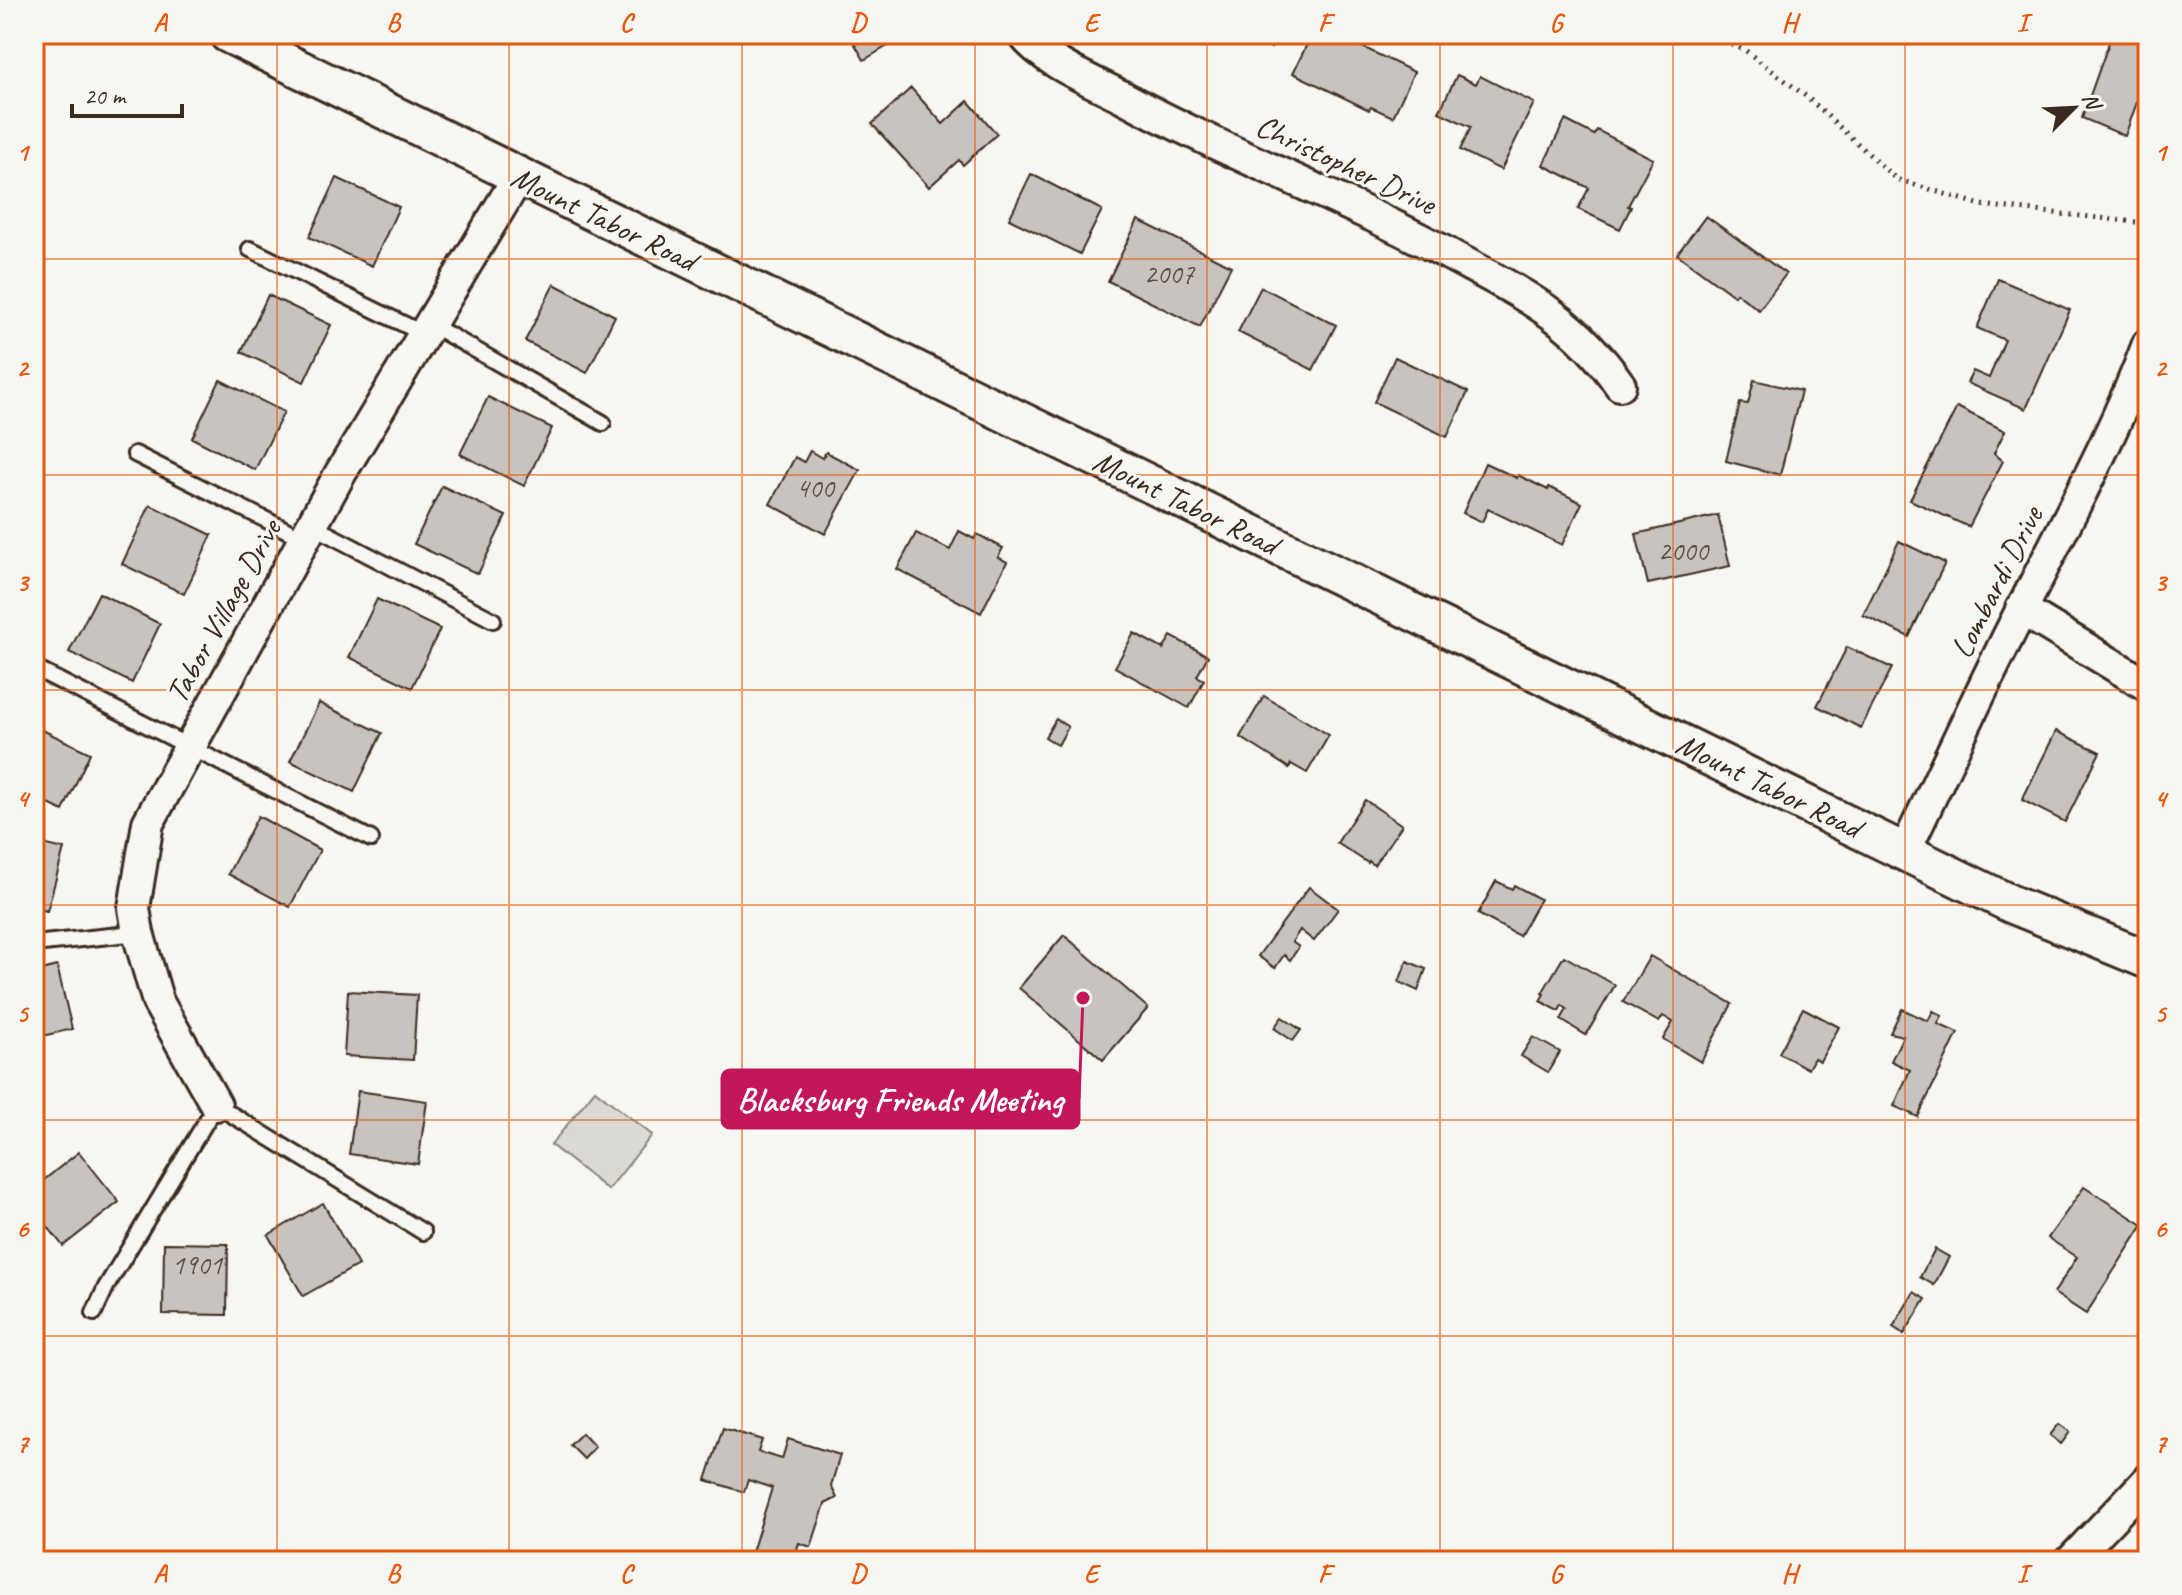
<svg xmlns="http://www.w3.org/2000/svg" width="2182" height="1595" font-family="Caveat,sans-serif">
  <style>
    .green { fill: #dad9d3; stroke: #8a8278; stroke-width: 2 }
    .building { fill: #c8c3be; stroke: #3b2a1e; stroke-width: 2 }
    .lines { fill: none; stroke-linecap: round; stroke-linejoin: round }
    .service-casing { stroke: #3b2a1e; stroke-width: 20 }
    .minor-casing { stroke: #3b2a1e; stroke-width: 36 }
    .tertiary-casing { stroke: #3b2a1e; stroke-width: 42 }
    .path { stroke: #3b2a1e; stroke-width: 5; stroke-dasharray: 2 6; stroke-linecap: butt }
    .service { stroke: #f6f6f2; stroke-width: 14 }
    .minor { stroke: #f6f6f2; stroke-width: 30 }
    .tertiary { stroke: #f6f6f2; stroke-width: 36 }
    .grid { fill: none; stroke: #e8590c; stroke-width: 2; stroke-opacity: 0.55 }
    .labels { text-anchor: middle; stroke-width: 6; stroke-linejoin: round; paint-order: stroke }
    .number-label { font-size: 28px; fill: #5e5046 }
    .street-label { font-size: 32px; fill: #3b2a1e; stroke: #f6f6f2 }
    .leader { fill: none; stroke: #c2185b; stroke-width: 3 }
    .callout-dot { fill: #c2185b; stroke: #f6f6f2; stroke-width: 3 }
    .callout { fill: #c2185b; stroke: #c2185b; stroke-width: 3 }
    .callout-label { font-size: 34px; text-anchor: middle; font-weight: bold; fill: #fff }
    .neatline { fill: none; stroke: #e8590c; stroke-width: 3 }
    .grid-label { font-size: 26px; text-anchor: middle; font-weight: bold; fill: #e8590c }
  </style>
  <rect width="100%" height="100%" fill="#f6f6f2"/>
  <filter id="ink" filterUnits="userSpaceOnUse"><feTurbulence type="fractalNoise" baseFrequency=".0125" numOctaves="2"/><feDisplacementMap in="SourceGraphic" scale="16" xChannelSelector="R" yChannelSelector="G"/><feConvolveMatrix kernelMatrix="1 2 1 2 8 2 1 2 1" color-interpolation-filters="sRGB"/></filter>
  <g filter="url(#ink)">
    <polygon class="green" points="595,1090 652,1135 608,1190 551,1145"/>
    <g class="building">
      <polygon points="849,34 908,34 864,60"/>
      <polygon points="1225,34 1278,34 1271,48 1246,35 1242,42"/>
      <polygon points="1312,34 1336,34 1414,72 1393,117 1371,107 1369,110 1293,73"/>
      <polygon points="2112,34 2148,34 2148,71 2125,136 2082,118"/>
      <polygon points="1457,75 1476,84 1480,76 1534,103 1501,170 1460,150 1471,127 1439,112"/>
      <polygon points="911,88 943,124 968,101 997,134 963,165 959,160 929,187 872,124"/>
      <polygon points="1565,120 1594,135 1597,130 1653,159 1628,206 1631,207 1620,229 1578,209 1589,188 1543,165"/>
      <polygon points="1031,174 1102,210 1080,254 1009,219"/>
      <polygon points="337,178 399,207 372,266 309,237"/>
      <polygon points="1706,216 1786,274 1759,310 1736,293 1734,296 1677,254"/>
      <polygon points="1138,220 1231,266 1200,327 1108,281"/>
      <polygon points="1998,279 2070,310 2026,409 1967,383 1973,371 1989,378 2005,340 1977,328"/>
      <polygon points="554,284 615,316 587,373 525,341"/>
      <polygon points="1261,287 1336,325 1313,370 1238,332"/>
      <polygon points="268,295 331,325 304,382 241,352"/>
      <polygon points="1395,357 1468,392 1447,437 1374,402"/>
      <polygon points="220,380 284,412 255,470 192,438"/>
      <polygon points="1754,380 1801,391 1780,475 1726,461 1740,403 1748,404"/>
      <polygon points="488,397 552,428 524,486 460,454"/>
      <polygon points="1957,407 2005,431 1994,453 2003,461 1969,527 1910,500"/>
      <polygon points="810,451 822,458 826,452 860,470 825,534 770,504 795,457 804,462"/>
      <polygon points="1485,463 1517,478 1518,475 1548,490 1549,487 1582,503 1562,545 1488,509 1482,522 1463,513"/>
      <polygon points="442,486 506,516 478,574 414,544"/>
      <polygon points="150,505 212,535 184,594 122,564"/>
      <polygon points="1718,515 1730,566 1648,584 1636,534"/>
      <polygon points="959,531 974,539 977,534 1003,548 998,557 1007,562 981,613 897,569 916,533 950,550"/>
      <polygon points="1899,541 1945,563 1909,637 1863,615"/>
      <polygon points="2148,562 2148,587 2138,582"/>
      <polygon points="99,593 160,624 132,683 69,652"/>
      <polygon points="377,599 440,629 412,688 349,657"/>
      <polygon points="1134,633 1163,649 1171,636 1208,656 1197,676 1204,680 1189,708 1115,667"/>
      <polygon points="1847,647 1892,668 1861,728 1817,706"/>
      <polygon points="1264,696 1329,735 1307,773 1291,764 1289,768 1240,737"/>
      <polygon points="319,703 382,733 354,792 290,761"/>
      <polygon points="1056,719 1068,727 1058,745 1045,737"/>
      <polygon points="34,726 90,753 63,811 34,797"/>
      <polygon points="2056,731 2100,752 2065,822 2022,800"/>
      <polygon points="1365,800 1402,825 1374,865 1369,861 1368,863 1337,843"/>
      <polygon points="258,816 320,850 290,907 228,874"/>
      <polygon points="2148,832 2148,852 2141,849"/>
      <polygon points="34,842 64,849 47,911 34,908"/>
      <polygon points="1496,881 1512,889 1514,885 1540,899 1519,936 1478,914"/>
      <polygon points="1309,887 1338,909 1314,941 1300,930 1292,942 1299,947 1290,960 1284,955 1275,968 1258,956"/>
      <polygon points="1064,935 1148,1008 1103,1060 1019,988"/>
      <polygon points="1564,956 1615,985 1586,1035 1561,1020 1567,1009 1562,1005 1559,1011 1540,1001 1544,994 1542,993"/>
      <polygon points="1650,956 1732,1004 1701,1062 1663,1039 1673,1022 1663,1016 1659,1022 1623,1002"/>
      <polygon points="1407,961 1426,969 1418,991 1399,982"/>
      <polygon points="57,966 72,1029 34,1038 34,972"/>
      <polygon points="348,991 417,995 413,1060 344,1056"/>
      <polygon points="1803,1008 1839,1027 1820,1061 1814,1058 1808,1069 1779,1053"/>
      <polygon points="1902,1009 1928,1021 1933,1011 1942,1016 1938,1024 1958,1033 1918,1117 1894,1106 1910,1070 1891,1061 1903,1036 1890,1033"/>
      <polygon points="1282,1017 1301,1030 1293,1041 1274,1028"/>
      <polygon points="1533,1037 1560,1052 1548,1072 1521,1056"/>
      <polygon points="358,1091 427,1101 418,1164 349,1154"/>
      <polygon points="79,1152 119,1202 63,1246 34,1209 34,1188"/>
      <polygon points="2084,1187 2143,1225 2086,1314 2054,1293 2077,1257 2048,1238"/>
      <polygon points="323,1203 358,1265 303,1296 268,1235"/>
      <polygon points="164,1243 228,1244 227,1315 163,1314"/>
      <polygon points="1935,1249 1949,1257 1934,1285 1920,1277"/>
      <polygon points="1914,1292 1926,1299 1904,1334 1893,1327"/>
      <polygon points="2059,1424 2070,1432 2061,1444 2050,1435"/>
      <polygon points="723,1428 762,1440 758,1452 782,1459 788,1439 840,1455 831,1486 837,1498 825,1504 811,1547 799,1543 793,1561 781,1561 752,1552 772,1488 748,1480 744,1492 706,1480"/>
      <polygon points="582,1433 595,1447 584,1459 570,1445"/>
    </g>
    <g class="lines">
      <defs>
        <g id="service">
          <polyline points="250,249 424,334"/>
          <polyline points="430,324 603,423"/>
          <polyline points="135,454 304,539"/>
          <polyline points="311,525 493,620"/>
          <polyline points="34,668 371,839"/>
          <polyline points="34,944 138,933"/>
          <polyline points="94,1313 106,1287 216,1105 423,1232"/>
        </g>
        <g id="minor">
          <path d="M1023,34c22,29 70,47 102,64 107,58 222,101 329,159 69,37 120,61 166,128"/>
          <polyline points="2021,609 2148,686"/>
          <path d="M1905,851c39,-81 76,-162 117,-242 44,-88 92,-174 126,-265"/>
          <polyline points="216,1105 158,1002 138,933 134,908 148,823 340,474 519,176"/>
          <polyline points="2071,1561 2148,1480"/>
        </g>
        <polyline id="tertiary" points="228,34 2011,904 2148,960"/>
      </defs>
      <use href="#service" class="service-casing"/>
      <use href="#minor" class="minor-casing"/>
      <use href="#tertiary" class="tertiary-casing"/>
      <polyline class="path" points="1710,34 1746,51 1807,97 1896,179 1981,205 2136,222 2148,229"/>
      <use href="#service" class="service"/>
      <use href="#minor" class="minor"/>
      <use href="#tertiary" class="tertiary"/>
    </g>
  </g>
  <path class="grid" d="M277,34v1527M509,34v1527M742,34v1527M975,34v1527M1207,34v1527M1440,34v1527M1673,34v1527M1905,34v1527M34,259h2114M34,475h2114M34,690h2114M34,905h2114M34,1120h2114M34,1336h2114"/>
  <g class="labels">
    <g class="number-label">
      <text x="1169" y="283">2007</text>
      <text x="815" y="497">400</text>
      <text x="1683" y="560">2000</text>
      <text x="197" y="1274">1901</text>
    </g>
    <g class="street-label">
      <text transform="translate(1346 164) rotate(25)" y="11">Christopher Drive</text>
      <text transform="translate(604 218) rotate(26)" y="11">Mount Tabor Road</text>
      <text transform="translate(1186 502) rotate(26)" y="11">Mount Tabor Road</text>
      <text transform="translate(1996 582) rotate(-63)" y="11">Lombardi Drive</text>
      <text transform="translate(223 611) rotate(-61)" y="11">Tabor Village Drive</text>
      <text transform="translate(1769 785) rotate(26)" y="11">Mount Tabor Road</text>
    </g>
  </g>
  <path class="leader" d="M1083 998L1079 1099"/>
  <circle class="callout-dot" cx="1083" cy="998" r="8"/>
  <rect class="callout" x="722" y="1070" width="357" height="58" rx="8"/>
  <g class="callout-label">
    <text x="900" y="1111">Blacksburg Friends Meeting</text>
  </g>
  <rect width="2182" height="1595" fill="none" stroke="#f6f6f2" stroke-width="88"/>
  <g transform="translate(2074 108) rotate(66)" stroke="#f6f6f2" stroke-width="6" paint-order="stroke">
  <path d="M0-6L14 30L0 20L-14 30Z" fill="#3b2a1e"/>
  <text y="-12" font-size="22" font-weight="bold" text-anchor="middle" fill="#3b2a1e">N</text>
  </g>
  <path d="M72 104v12h110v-12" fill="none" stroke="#3b2a1e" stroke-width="4"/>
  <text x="84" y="104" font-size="24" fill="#3b2a1e" stroke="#f6f6f2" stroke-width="6" paint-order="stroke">20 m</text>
  <rect x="44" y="44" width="2094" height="1507" class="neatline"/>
  <g class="grid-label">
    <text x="160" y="31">A</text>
    <text x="393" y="31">B</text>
    <text x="626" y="31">C</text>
    <text x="858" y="31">D</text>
    <text x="1091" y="31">E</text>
    <text x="1324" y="31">F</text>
    <text x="1556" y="31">G</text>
    <text x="1789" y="31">H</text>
    <text x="2022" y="31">I</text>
    <text x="22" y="161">1</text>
    <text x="2160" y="161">1</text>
    <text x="22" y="376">2</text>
    <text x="2160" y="376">2</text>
    <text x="22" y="591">3</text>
    <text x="2160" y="591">3</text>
    <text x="22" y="807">4</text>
    <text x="2160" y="807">4</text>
    <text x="22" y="1022">5</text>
    <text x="2160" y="1022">5</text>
    <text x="22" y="1237">6</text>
    <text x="2160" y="1237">6</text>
    <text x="22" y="1452">7</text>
    <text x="2160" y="1452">7</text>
    <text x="160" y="1582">A</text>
    <text x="393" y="1582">B</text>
    <text x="626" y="1582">C</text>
    <text x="858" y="1582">D</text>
    <text x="1091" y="1582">E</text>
    <text x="1324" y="1582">F</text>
    <text x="1556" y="1582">G</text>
    <text x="1789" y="1582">H</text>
    <text x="2022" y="1582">I</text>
  </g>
</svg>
